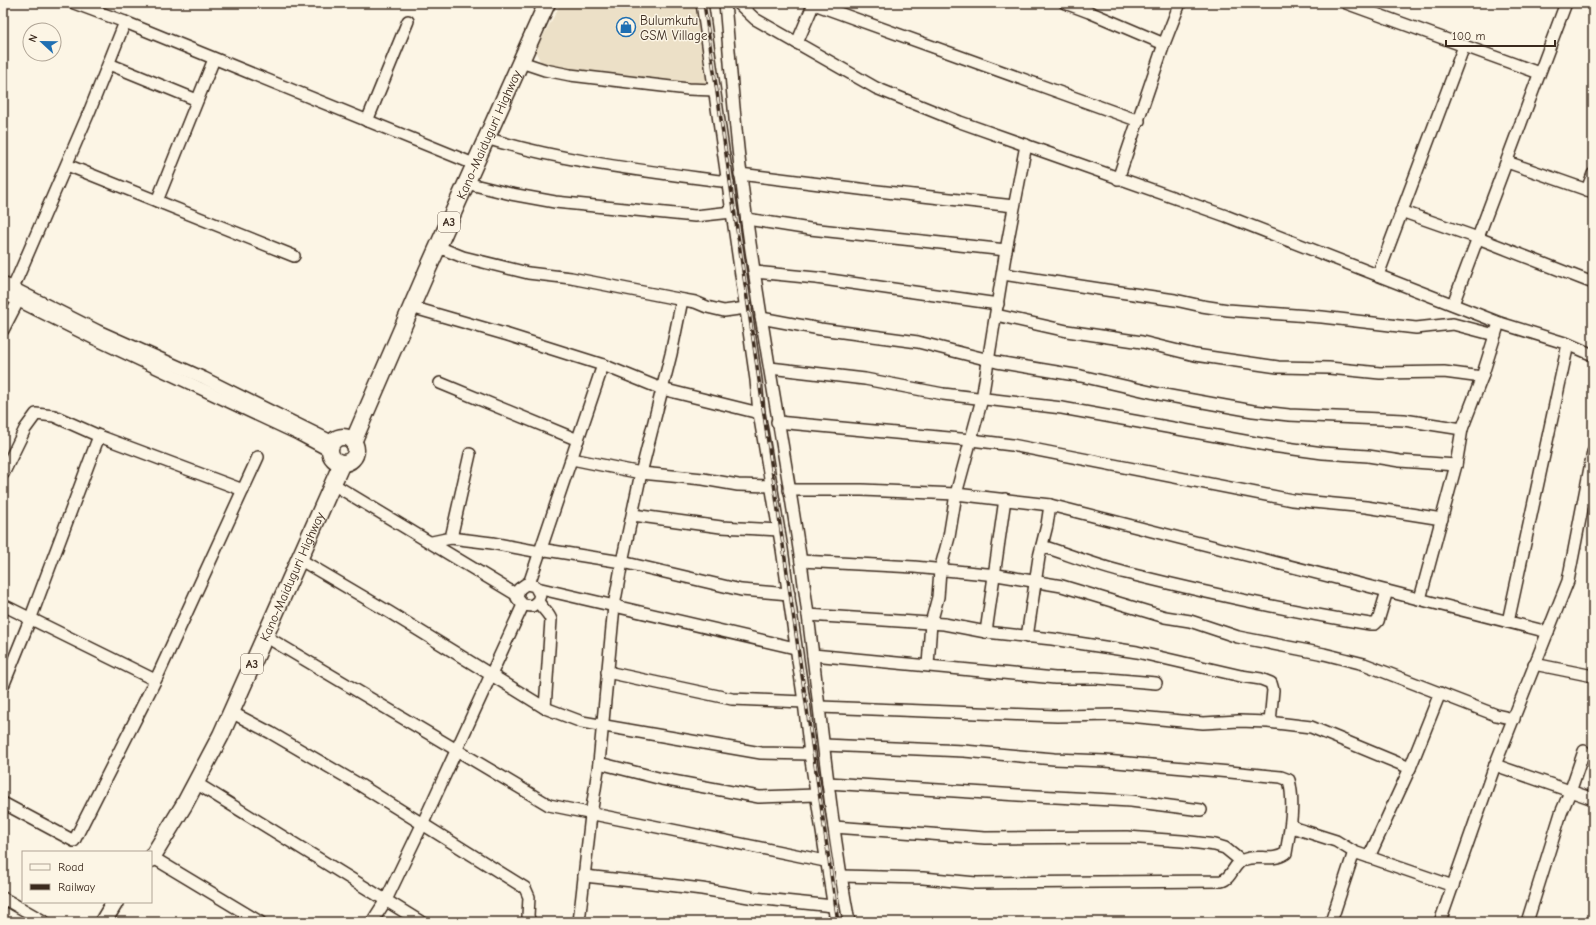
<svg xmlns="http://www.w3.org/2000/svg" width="1596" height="925" font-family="'Comic Neue',sans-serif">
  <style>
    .built { fill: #ece0c7 }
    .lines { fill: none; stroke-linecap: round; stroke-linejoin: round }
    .minor-casing { stroke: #3b2a1e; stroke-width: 14 }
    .highway-casing { stroke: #3b2a1e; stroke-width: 19 }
    .minor { stroke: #fcf5e5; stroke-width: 11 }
    .highway { stroke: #fcf5e5; stroke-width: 16 }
    .rail-casing { stroke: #3b2a1e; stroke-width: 3.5 }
    .rail { stroke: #fcf5e5; stroke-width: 2; stroke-dasharray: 6; stroke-linecap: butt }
    .labels { text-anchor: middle; stroke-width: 3; stroke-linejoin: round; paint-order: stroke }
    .shield { fill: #fcf5e5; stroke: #75675a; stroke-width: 1 }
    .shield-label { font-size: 12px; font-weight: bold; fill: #3b2a1e }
    .poi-label { font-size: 13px; fill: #3b2a1e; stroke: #fcf5e5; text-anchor: start }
    .street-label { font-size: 13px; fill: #3b2a1e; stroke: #fcf5e5 }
  </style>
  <rect width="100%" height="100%" fill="#fcf5e5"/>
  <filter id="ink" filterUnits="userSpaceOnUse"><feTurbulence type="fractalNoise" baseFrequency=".025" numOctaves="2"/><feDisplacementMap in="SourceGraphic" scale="8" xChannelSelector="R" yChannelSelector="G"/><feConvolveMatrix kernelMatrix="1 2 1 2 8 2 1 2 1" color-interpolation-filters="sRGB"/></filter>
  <g filter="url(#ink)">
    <polygon class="built" points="561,3 700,3 714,90 545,70 535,51"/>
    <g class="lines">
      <defs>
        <g id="minor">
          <polyline points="702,3 756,380 759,413 782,549 804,702 810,754 836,922"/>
          <path d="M725,3c5,57 9,115 16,172 15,129 41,258 60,387 17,120 26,241 48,360"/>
          <polyline points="738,3 755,19 876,88 960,122 1226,216 1500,323 1568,344 1593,355"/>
          <polyline points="1065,3 1089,12 1164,44"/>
          <polyline points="1346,3 1539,73"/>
          <polyline points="814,4 1139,121"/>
          <polyline points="125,22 469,162"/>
          <polyline points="797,43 814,3"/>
          <polyline points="521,62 545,70 570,75 688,89 714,90"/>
          <polyline points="109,64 197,100"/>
          <polyline points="367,121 408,21"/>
          <path d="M486,138c78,24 161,33 242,44"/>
          <polyline points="1507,162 1593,192"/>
          <polyline points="67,165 294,256"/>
          <polyline points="740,174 868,190 1014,206"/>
          <polyline points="1118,179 1164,44 1180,3"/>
          <polyline points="466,183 511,194 555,202 695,216 732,212"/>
          <polyline points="1587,190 1593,174"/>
          <polyline points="157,201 214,59"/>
          <polyline points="1401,211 1478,238 1593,283"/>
          <polyline points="747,219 810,229 1006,250"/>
          <polyline points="438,247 463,257 528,273 571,278 673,298 695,302 707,307 724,311 746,308"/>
          <polyline points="755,272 816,278 998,304"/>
          <polyline points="1003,274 1106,290 1175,300 1202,306 1228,310 1322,317 1416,328 1453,324 1495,335"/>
          <polyline points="1378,275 1464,46"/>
          <polyline points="3,283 98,331 204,378 333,442"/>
          <polyline points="13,288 90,110 125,22 74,3"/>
          <polyline points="3,293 95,339 298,434 330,451"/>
          <polyline points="1453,304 1566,3"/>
          <polyline points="411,307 508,335 603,365 662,389 759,413"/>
          <polyline points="996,315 1067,331 1142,342 1195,355 1278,367 1329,368 1380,373 1444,372 1482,377"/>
          <polyline points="761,318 820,329 918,342 997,362 1081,376 1159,394 1253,411 1289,415 1404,420 1462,429"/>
          <polyline points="3,330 18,301"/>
          <polyline points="770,368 865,379 943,394 1062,408 1272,446 1323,453 1368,456 1400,461 1456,465"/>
          <polyline points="440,383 578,440"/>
          <polyline points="777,422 971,440 1012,445 1292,500 1366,507 1442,519"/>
          <polyline points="572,459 641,473 703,479 738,485 772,486"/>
          <polyline points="3,474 25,429 36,414 54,416 99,436 243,490"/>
          <polyline points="333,484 517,595"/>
          <polyline points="789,490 862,490 956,494 1050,505 1548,632"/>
          <polyline points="633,515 721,527 779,530"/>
          <polyline points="451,538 470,454"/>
          <polyline points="432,542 451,538 492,543 540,552 546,550 622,562 741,590 789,594"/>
          <path d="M1042,546c28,9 55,20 84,27 81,20 162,38 244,51h5l3,-3 9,-30"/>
          <polyline points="299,559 389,612 545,708 582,722 761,753 810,754"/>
          <polyline points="801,561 914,567 997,575 1062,586 1165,617 1190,621 1238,637 1324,654 1364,664 1496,715 1514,719"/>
          <polyline points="529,584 603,365"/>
          <polyline points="537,588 795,648"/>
          <polyline points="1420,599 1456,465 1462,429 1482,377 1497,329"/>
          <path d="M538,601l-6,5 -9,-1 -6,-7 2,-9 7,-5 9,2 5,9 -2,6c4,8 11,12 13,19l-6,88"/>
          <polyline points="3,605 155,680"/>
          <polyline points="808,615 944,624 986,632 1052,639 1137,652 1241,676 1261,679 1271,683 1273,690 1270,722"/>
          <polyline points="1508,622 1568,344"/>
          <polyline points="986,632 1005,499"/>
          <polyline points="265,636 549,805 825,861"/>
          <polyline points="1027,637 1039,557 1047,525 1050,505"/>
          <polyline points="813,655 1055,678 1096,678 1156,683"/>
          <polyline points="1534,664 1593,676"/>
          <polyline points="928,665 931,623 938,597 940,570 949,537 956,494 982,399 1006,250 1026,145"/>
          <polyline points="607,672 732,699 804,702"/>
          <polyline points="3,686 31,617 99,436"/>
          <polyline points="820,707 1057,716 1118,715 1203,723 1239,721 1268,722 1311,727 1410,768"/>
          <polyline points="231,712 271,733 360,785 525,888 529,897 528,916 530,922"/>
          <path d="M824,745l140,6 90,8 51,2 125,11 51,5 8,3c6,24 1,50 -3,73 -14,10 -29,0 -43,7 -10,4 -11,19 -22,21l-245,2 -53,-5 -82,-2"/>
          <polyline points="599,763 662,779 759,797 816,795"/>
          <polyline points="1495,765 1593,799"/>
          <polyline points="196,783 421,922"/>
          <polyline points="828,783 1018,795 1131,801 1201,810"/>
          <polyline points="3,803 74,841 159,673 258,457"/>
          <polyline points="1291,825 1298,829 1336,841 1354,852 1453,886"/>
          <polyline points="834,827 985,838 1127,837 1182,841 1215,845 1225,848 1241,861"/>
          <polyline points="152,857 260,922"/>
          <polyline points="1369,857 1410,768 1440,693"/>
          <polyline points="584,876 652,883 702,889 755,898 833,906"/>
          <polyline points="3,898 45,922"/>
          <polyline points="372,922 386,900 422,825 523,605"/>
          <polyline points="579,922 591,815 599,763 614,606 622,562 641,473 671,354 682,300"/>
          <polyline points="1331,922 1354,852"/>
          <polyline points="1440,922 1495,765 1568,581 1593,452"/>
          <polyline points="1527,922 1561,813 1570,792 1584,751"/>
        </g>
        <g id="highway">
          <circle cx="343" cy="450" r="13"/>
          <path id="s1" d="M353,442l74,-171 120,-268"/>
          <path id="s2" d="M151,859l33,-54 37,-70 121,-272"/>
          <polyline points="103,922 115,902"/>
        </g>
      </defs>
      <use href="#minor" class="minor-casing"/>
      <use href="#highway" class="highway-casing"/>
      <use href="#minor" class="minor"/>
      <use href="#highway" class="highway"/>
      <defs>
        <polyline id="rail" points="704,3 838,922"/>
      </defs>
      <use href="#rail" class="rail-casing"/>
      <use href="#rail" class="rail"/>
    </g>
  </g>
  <defs>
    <symbol id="shop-ring" viewBox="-11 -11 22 22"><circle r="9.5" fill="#fcf5e5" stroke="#1f6fb2" stroke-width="1.5"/><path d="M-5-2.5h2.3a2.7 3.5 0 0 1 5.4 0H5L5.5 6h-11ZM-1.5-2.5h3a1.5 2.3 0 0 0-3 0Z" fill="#1f6fb2"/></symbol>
  </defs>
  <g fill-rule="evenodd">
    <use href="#shop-ring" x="615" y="16" width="22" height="22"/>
  </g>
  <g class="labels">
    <g class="shield">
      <rect x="438" y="212" width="22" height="20" rx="3"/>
      <rect x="241" y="654" width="22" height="20" rx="3"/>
    </g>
    <g class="shield-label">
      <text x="449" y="226">A3</text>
      <text x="252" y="668">A3</text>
    </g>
    <g class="poi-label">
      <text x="640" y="25">Bulumkutu<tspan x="640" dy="15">GSM Village</tspan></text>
    </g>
    <g class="street-label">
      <text dy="5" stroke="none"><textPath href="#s1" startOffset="336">Kano-Maiduguri Highway</textPath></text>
      <text dy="5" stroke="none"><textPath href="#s2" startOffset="316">Kano-Maiduguri Highway</textPath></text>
    </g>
  </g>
  <rect width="1596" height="925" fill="none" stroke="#fcf5e5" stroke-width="16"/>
  <rect x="8" y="8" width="1580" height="909" fill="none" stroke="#3b2a1e" stroke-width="1.5" filter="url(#ink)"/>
  <rect x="22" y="851" width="130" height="52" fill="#fcf5e5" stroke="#afa495"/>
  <rect x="30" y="864" width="20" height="6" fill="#fcf5e5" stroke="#afa495"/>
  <text x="58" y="871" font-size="12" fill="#3b2a1e">Road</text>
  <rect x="30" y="884" width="20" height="6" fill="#3b2a1e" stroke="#afa495"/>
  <text x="58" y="891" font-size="12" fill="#3b2a1e">Railway</text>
  <g transform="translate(42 42) rotate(292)"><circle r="19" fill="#fcf5e5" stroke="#afa495"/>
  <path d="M0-3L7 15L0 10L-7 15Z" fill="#1f6fb2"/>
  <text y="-6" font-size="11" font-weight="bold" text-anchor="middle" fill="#3b2a1e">N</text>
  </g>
  <path d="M1446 40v6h109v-6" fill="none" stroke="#3b2a1e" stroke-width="2"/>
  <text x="1452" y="40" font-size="12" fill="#3b2a1e" stroke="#fcf5e5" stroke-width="3" paint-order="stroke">100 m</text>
</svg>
